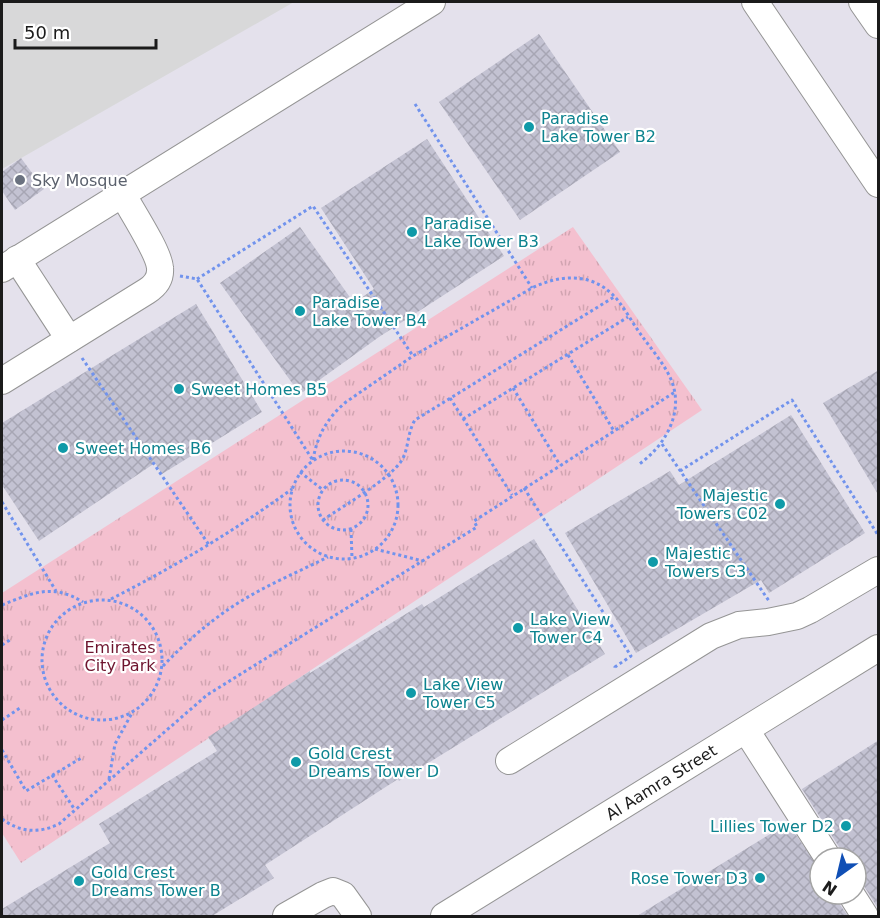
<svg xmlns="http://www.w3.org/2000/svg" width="880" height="918" font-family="'DejaVu Sans',sans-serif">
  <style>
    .residential { fill: #d8d8d9 }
    .park { fill: url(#park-tufts) }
    .building { fill: url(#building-cross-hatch) }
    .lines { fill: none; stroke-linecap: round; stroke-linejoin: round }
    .minor-casing { stroke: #959595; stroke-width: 28 }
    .path { stroke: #7193ed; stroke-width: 3; stroke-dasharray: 3 3; stroke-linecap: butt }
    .minor { stroke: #fff; stroke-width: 26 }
    .culture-dot { fill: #0f9aa8; stroke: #fff; stroke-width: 2 }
    .worship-dot { fill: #6b7280; stroke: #fff; stroke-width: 2 }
    .labels { text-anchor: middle; stroke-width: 4.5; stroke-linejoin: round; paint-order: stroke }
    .culture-label { font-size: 16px; fill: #0d838f; stroke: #fff; text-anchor: start }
    .worship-label { font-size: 16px; fill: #5b616d; stroke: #fff; text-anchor: start }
    .park-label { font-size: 16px; fill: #6e142e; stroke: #fff }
    .street-label { font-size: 16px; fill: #1b1b1b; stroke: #fff }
  </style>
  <defs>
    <pattern id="park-tufts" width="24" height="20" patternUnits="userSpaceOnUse" patternTransform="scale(1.5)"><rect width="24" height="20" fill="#f4c0cf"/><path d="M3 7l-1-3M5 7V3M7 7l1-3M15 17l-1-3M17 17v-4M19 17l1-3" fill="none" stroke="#d1a4b1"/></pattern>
    <pattern id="building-cross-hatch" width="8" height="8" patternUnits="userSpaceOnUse" patternTransform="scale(1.5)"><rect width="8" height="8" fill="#c3c2d2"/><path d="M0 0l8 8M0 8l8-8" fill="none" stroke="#a7a6b4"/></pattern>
  </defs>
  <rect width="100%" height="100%" fill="#e4e1ec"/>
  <polygon class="residential" points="2,2 294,2 2,169"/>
  <polygon class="park" points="573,227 702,410 21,863 2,833 2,593"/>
  <g class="building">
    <polygon points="539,34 620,152 520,220 439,102"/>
    <polygon points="427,139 504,256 379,337 300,394 220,283 300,227 354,303 374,289 321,208"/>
    <polygon points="21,158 44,189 15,210 2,191 2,172"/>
    <polygon points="196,304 262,412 162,474 155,463 39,541 2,485 2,423"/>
    <polygon points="879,370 879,496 823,403"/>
    <polygon points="791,415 865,533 769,593 761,580 636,653 565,533 670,471 679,485"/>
    <polygon points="534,539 605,654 399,781 398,779 265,865 274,878 212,916 2,916 2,909 110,843 99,824 217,751 208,737 310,671 310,673 422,604 424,607"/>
    <polygon points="879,740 879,910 864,886 856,880 856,858 843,858 841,850 802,789"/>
    <polygon points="788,823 820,870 820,894 836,894 838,902 848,916 637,916"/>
  </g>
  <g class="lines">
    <defs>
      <g id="minor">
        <polyline points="755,2 878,184"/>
        <polyline points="862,2 878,25"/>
        <polyline points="17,259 69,339"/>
        <polyline points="2,269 432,2"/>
        <path d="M2,381l145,-90c8,-5 14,-12 13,-23 -1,-16 -29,-58 -38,-75"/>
        <polyline points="746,730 828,858"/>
        <polyline points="509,761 711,636 739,625 768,622 797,616 810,610 878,570"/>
        <polyline points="851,894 865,916"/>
        <polyline points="286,916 323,895 333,891 343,895 358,916"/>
        <polyline points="444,916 878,648"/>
      </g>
    </defs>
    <use href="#minor" class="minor-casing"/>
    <g class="path">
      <polyline points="415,104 532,288"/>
      <polyline points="180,276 197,279 312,459"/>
      <polyline points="197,279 313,206 413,356"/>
      <polyline points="568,355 614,431"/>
      <polyline points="82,358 209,545"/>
      <polyline points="513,388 560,465"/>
      <polyline points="450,398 512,495"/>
      <polyline points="463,419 628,317"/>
      <polyline points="662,444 769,601"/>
      <circle cx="344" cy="505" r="54"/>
      <path d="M313,460c4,-24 14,-42 33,-58l67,-46 119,-68c27,-13 58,-16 81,7 11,11 19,28 29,41 10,14 24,30 30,46 12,32 -8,65 -34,83"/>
      <polyline points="680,471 792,400 878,535"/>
      <polyline points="300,472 323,490"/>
      <circle cx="343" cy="505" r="25"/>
      <polyline points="524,488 631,656 615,667 616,669"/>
      <polyline points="2,502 56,591"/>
      <path d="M323,520c20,-14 67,-41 79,-60 7,-12 5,-27 13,-40l199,-123"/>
      <polyline points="351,529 352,558"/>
      <polyline points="375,549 423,561"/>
      <path d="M111,599c63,-32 123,-68 181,-110"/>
      <circle cx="102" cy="660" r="60"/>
      <path d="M2,605c30,-12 50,-22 81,-3"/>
      <polyline points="2,645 10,640"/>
      <path d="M163,666c19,-20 40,-39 63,-55 31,-22 68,-37 102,-54"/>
      <polyline points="2,720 20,708"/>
      <polyline points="2,750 26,791 83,757"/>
      <polyline points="52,775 75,810"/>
      <polyline points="109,779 115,744 132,713"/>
      <path d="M2,819c18,13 36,15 57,5l148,-129 270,-168 -3,-6 201,-129"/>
    </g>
    <use href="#minor" class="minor"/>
  </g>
  <g class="culture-dot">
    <circle cx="529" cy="127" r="6"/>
    <circle cx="412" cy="232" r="6"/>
    <circle cx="300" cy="311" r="6"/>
    <circle cx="179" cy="389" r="6"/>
    <circle cx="63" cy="448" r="6"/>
    <circle cx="780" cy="504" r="6"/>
    <circle cx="653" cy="562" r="6"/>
    <circle cx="518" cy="628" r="6"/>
    <circle cx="411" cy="693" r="6"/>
    <circle cx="296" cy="762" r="6"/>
    <circle cx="846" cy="826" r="6"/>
    <circle cx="760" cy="878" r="6"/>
    <circle cx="79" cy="881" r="6"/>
  </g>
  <circle class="worship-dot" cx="20" cy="180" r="6"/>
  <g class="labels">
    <g class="culture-label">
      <text x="541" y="124">Paradise<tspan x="541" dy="18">Lake Tower B2</tspan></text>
      <text x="424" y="229">Paradise<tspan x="424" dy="18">Lake Tower B3</tspan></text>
      <text x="312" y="308">Paradise<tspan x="312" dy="18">Lake Tower B4</tspan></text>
      <text x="191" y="395">Sweet Homes B5</text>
      <text x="75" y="454">Sweet Homes B6</text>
      <text x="768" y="501" text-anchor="end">Majestic<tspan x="768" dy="18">Towers C02</tspan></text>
      <text x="665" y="559">Majestic<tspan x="665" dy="18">Towers C3</tspan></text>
      <text x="530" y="625">Lake View<tspan x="530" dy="18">Tower C4</tspan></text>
      <text x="423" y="690">Lake View<tspan x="423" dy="18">Tower C5</tspan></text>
      <text x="308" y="759">Gold Crest<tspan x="308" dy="18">Dreams Tower D</tspan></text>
      <text x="834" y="832" text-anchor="end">Lillies Tower D2</text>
      <text x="91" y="878">Gold Crest<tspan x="91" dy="18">Dreams Tower B</tspan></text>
      <text x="748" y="884" text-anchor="end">Rose Tower D3</text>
    </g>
    <g class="worship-label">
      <text x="32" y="186">Sky Mosque</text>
    </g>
    <g class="park-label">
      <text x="120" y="653">Emirates<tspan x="120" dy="18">City Park</tspan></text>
    </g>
    <g class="street-label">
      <text transform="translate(661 782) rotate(-32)" y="6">Al Aamra Street</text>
    </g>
  </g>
  <rect width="880" height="918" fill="none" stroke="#1b1b1b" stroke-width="6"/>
  <g transform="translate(838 876) rotate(214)"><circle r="28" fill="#ffffff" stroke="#a4a4a4" stroke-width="1.5"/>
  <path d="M0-4.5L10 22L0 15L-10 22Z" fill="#104fb5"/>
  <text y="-9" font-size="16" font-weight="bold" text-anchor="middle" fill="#1b1b1b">N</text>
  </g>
  <path d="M15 39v9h141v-9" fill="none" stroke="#1b1b1b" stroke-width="3"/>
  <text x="24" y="39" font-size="18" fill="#1b1b1b" stroke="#ffffff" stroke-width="4.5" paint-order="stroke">50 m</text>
</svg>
